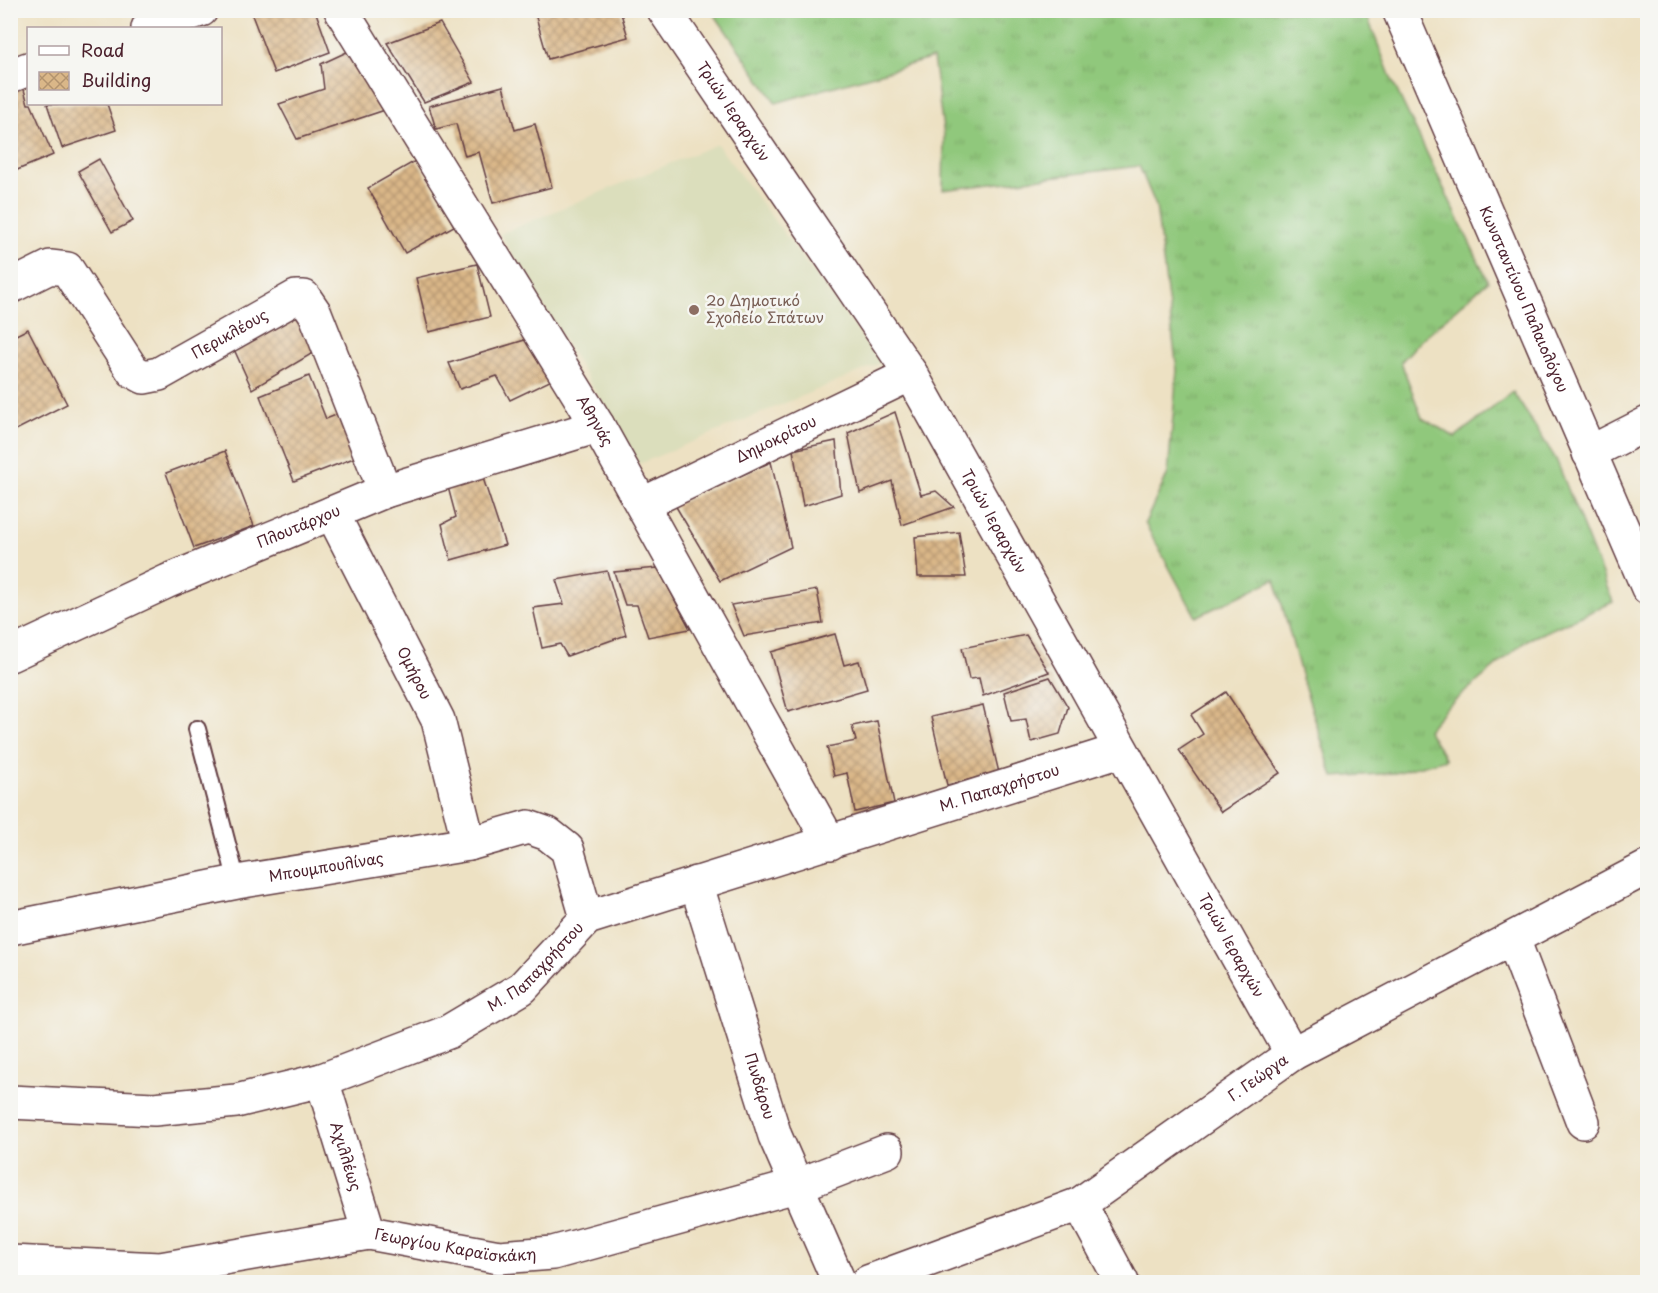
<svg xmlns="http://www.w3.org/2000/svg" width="1658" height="1293" font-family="'Playpen Sans',sans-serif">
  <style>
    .built { fill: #dbdebc }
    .grass { fill: url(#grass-tufts); stroke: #6d7453; stroke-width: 1.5 }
    .building { fill: url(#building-cross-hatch) }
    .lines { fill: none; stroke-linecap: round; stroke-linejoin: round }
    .service-casing { stroke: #623c42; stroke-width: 20 }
    .minor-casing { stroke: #623c42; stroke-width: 36 }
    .tertiary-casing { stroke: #623c42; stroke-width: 36 }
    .service { stroke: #fff; stroke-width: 16 }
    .minor { stroke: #fff; stroke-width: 33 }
    .tertiary { stroke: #fff; stroke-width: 33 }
    .education-dot { fill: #8d6e63; stroke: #f6f6f2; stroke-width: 2 }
    .labels { text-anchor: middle; stroke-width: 5; stroke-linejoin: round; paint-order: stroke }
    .street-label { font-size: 15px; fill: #4a1f2b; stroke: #f6f6f2 }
    .education-label { font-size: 15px; fill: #785e54; stroke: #f6f6f2; text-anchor: start }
  </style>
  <defs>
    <pattern id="grass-tufts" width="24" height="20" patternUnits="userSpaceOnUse" patternTransform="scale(1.5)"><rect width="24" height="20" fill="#90c87b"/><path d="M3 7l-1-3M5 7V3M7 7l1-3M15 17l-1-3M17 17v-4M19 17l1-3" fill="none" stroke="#7eab6a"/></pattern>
    <pattern id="building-cross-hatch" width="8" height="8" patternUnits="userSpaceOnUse" patternTransform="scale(1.5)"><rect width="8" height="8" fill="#dab788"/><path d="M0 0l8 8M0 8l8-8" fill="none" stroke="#b3946f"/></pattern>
  </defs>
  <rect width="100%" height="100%" fill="#f6f6f2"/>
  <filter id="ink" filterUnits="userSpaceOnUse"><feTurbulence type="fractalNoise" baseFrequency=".0167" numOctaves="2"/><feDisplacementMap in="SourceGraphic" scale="12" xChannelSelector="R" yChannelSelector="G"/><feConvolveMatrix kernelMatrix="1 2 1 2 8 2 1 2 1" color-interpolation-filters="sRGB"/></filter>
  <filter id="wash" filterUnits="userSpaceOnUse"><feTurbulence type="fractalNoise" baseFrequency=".008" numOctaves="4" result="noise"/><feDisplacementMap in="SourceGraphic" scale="24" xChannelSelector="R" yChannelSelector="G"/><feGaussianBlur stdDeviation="1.35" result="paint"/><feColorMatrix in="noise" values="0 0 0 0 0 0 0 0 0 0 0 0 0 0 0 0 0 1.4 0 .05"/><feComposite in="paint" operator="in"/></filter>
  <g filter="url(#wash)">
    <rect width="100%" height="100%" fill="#ede1c3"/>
    <polygon class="built" points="717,144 881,363 639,464 500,234"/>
    <polygon class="grass" points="712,11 1365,11 1391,78 1488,281 1421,340 1401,362 1422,418 1455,437 1513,392 1556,459 1613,602 1527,640 1447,707 1427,730 1446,759 1395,773 1333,777 1302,678 1275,579 1196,617 1145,523 1168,473 1177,370 1156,206 1139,166 943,190 944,136 933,58 776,103"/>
    <g id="blocks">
      <g class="building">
        <polygon points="265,10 315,10 330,52 274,73 252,15"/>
        <polygon points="534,10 620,10 628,37 548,59"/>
        <polygon points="440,23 474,82 424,102 387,43"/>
        <polygon points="349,51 388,109 297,139 279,104 324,89 321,64"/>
        <polygon points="23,86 28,104 31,104 53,155 10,173 10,91"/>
        <polygon points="503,86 515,130 535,124 552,187 493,203 479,152 465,156 456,124 436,129 429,106"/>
        <polygon points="47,104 107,104 116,130 62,148"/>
        <polygon points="99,159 133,221 112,232 78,171"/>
        <polygon points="417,160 454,226 405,253 368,188"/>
        <polygon points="477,264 490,317 429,332 416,278"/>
        <polygon points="298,308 318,350 252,389 233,347"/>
        <polygon points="28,329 67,404 10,433 10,338"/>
        <polygon points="528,339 552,380 510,400 497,376 460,389 449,363"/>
        <polygon points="309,376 326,419 341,413 359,456 294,481 260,396"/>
        <polygon points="895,412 921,495 936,491 954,507 902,525 892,481 860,493 848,433"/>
        <polygon points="836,441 841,494 803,506 793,450"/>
        <polygon points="225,451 254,526 194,548 166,473"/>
        <polygon points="771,462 791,547 720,581 675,505"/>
        <polygon points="483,478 505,545 451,560 442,524 456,517 448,487"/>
        <polygon points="959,532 966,577 918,577 915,537"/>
        <polygon points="658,568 690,629 648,637 637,605 625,605 614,572"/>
        <polygon points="607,571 626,635 567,656 560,644 542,648 533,608 564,604 556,580"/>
        <polygon points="817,590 823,623 744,636 731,605"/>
        <polygon points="835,634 844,665 859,661 867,689 788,712 771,652"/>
        <polygon points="1026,635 1049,672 983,696 979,678 969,679 962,648"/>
        <polygon points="1050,677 1068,707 1060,734 1031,742 1026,719 1011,721 1004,692"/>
        <polygon points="1226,692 1280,773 1221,812 1179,750 1203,734 1191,715"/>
        <polygon points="983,705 999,773 947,785 931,717"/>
        <polygon points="877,721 894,803 855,812 847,773 834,776 827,747 856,741 852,726"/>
      </g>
    </g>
  </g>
  <g filter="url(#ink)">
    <use href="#blocks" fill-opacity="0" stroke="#623c42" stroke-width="1.5"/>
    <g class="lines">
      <defs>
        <polyline id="service" points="197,729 237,882"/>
        <g id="minor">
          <path id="s1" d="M341,10l257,416 232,417"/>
          <path id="s2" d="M664,10l247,364 381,680"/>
          <polyline points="148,28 201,10"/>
          <polyline points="10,76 28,69"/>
          <path id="s3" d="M10,287l40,-20 17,2 66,102 11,6 15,-3 137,-77h8l11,16 70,178"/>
          <polyline points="1589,453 1648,423"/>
          <path id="s4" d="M643,504l268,-130"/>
          <path id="s5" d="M332,513l106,207 31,124"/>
          <path id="s6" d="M10,655l158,-74 217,-90 213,-65"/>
          <path id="s7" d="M696,883l79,253 64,146"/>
          <path id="s8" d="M10,928l227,-46 232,-38 59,-17 20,7 19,15 20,69"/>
          <polyline points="1513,939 1583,1122"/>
          <path id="s9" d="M322,1080l47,153"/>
          <path id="s10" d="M10,1102l144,7 82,-8 86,-21 126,-48 74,-44 65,-70 534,-168"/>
          <polyline points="1080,1204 1122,1282"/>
          <path id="s11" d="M10,1262l150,7 209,-36 130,24 54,-4 243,-67 91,-35"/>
          <path id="s12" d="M868,1282l212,-78 212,-150 356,-187"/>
        </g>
        <g id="tertiary">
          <path id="s13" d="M1399,10l249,578"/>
        </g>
      </defs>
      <use href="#service" class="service-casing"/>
      <use href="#minor" class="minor-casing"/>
      <use href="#tertiary" class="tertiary-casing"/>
      <use href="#service" class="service"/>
      <use href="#minor" class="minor"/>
      <use href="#tertiary" class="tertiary"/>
    </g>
  </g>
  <circle class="education-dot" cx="694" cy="310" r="6"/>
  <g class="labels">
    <g class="street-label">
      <text dy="5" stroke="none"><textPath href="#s2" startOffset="123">Τριών Ιεραρχών</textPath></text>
      <text dy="5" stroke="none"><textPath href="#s13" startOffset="315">Κωνσταντίνου Παλαιολόγου</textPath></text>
      <text dy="5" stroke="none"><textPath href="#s3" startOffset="292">Περικλέους</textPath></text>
      <text dy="5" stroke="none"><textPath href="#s1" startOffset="483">Αθηνάς</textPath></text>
      <text dy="5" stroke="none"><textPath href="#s4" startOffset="148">Δημοκρίτου</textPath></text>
      <text dy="5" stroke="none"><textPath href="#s2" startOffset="609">Τριών Ιεραρχών</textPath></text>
      <text dy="5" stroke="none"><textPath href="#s6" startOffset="316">Πλουτάρχου</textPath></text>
      <text dy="5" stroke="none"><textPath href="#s5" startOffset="180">Ομήρου</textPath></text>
      <text dy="5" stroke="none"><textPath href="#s10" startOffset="1064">Μ. Παπαχρήστου</textPath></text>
      <text dy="5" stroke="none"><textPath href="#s8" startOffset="322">Μπουμπουλίνας</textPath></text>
      <text dy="5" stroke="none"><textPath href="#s2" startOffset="1095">Τριών Ιεραρχών</textPath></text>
      <text dy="5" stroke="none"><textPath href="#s10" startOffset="560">Μ. Παπαχρήστου</textPath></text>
      <text dy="5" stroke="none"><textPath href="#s12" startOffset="444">Γ. Γεώργα</textPath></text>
      <text dy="5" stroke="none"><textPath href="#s7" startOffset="213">Πινδάρου</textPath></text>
      <text dy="5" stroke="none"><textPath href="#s9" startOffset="80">Αχιλλέως</textPath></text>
      <text dy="5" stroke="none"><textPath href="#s11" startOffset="450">Γεωργίου Καραϊσκάκη</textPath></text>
    </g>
    <g class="education-label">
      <text x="706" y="306">2ο Δημοτικό<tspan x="706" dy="17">Σχολείο Σπάτων</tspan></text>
    </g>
  </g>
  <rect width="1658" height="1293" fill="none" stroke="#f6f6f2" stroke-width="36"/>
  <rect x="27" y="27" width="195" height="78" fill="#f6f6f2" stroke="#b1a0a2" stroke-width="1.5"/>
  <rect x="39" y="46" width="30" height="9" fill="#ffffff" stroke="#b1a0a2" stroke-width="1.5"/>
  <text x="81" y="57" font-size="18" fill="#4a1f2b">Road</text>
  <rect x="39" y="72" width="30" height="18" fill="url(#building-cross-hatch)" stroke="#b1a0a2" stroke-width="1.5"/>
  <text x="81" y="87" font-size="18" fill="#4a1f2b">Building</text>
</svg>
